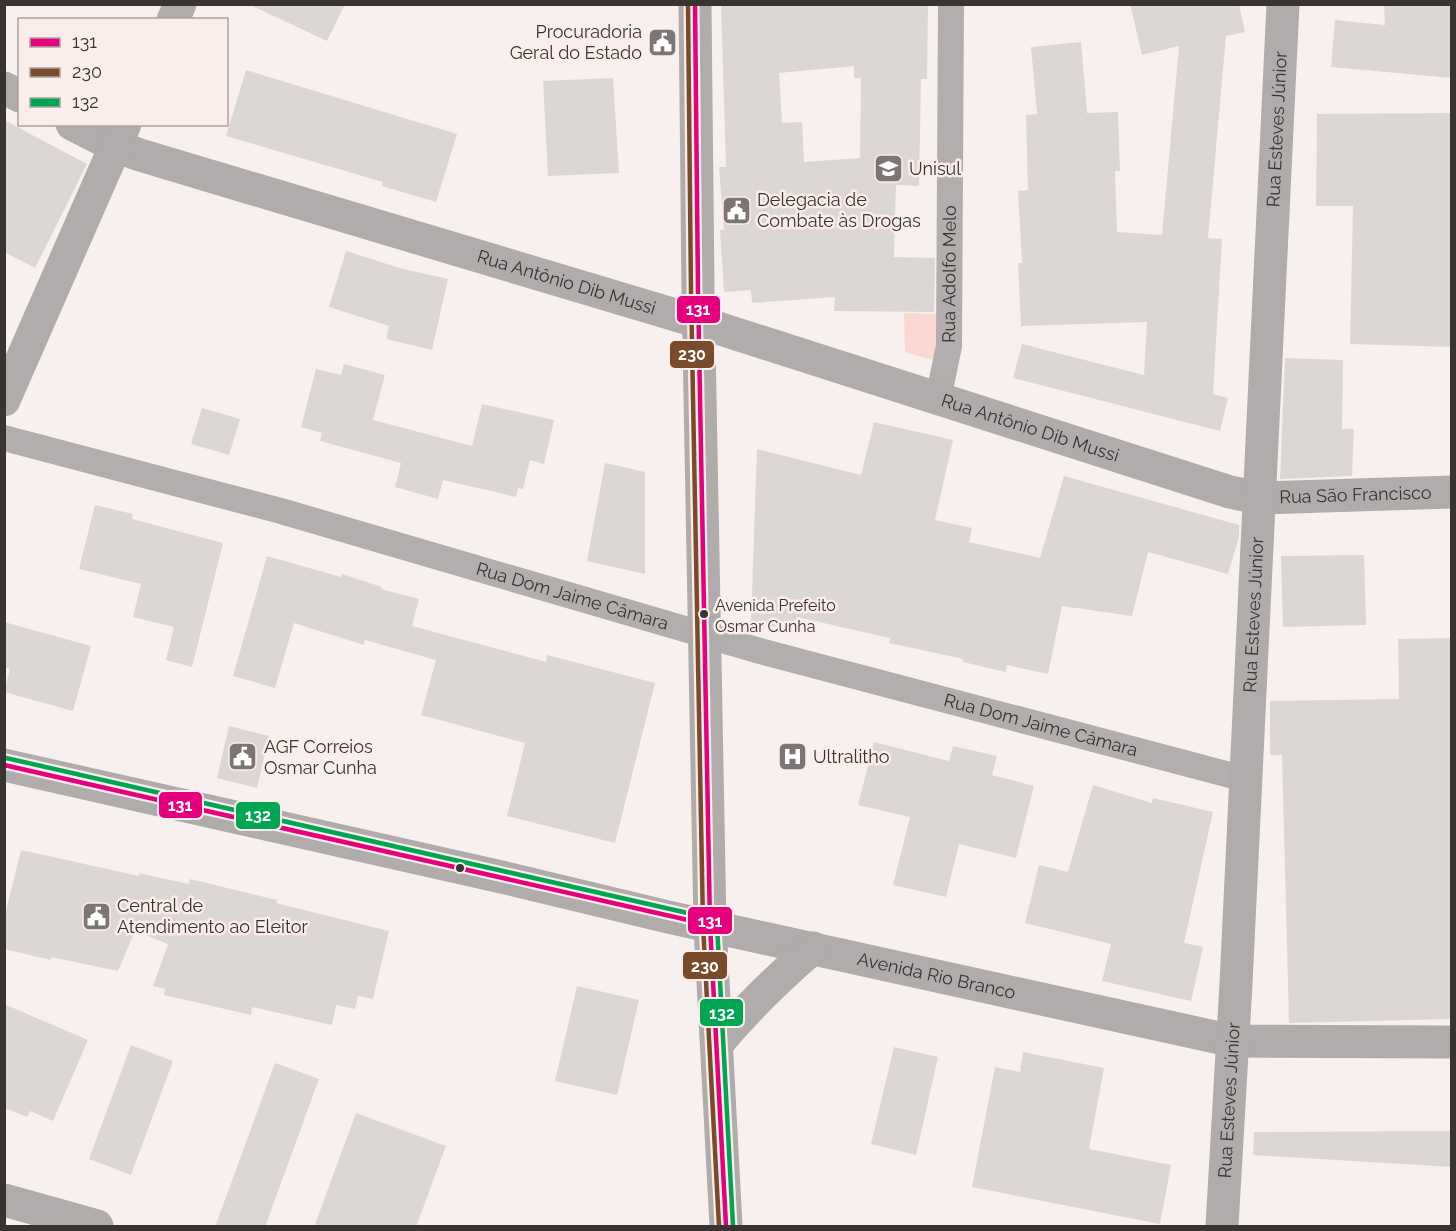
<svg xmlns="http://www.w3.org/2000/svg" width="1456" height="1231" font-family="Raleway,sans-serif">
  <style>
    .green { fill: #fad9d2 }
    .building { fill: #dcd7d5; fill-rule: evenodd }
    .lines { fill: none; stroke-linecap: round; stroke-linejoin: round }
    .street { stroke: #b1aead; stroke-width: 26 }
    .secondary { stroke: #b0acac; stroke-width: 33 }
    .bus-1-casing { stroke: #fbedea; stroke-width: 9 }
    .bus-2-casing { stroke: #fbedea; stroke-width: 9 }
    .bus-3-casing { stroke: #fbedea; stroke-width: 9 }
    .bus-1 { stroke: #e5007d; stroke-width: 4.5 }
    .bus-2 { stroke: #7a4b2a; stroke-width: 4.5 }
    .bus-3 { stroke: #00a651; stroke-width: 4.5 }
    .bus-dot { fill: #393332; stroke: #fbedea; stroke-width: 2 }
    .labels { text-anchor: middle; stroke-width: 5; stroke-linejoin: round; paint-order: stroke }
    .bus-label { font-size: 16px; fill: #393332; stroke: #fbedea; text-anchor: start }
    .poi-label { font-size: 18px; fill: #393332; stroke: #fbedea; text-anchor: start }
    .street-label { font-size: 18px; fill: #393332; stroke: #fbedea }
    .line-badge { stroke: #fbedea; stroke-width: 2 }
    .badge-label { font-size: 16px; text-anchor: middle; font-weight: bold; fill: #fff }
  </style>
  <rect width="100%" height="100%" fill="#f7f0ee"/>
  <polygon class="green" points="904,313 938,314 936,361 905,352"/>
  <g class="building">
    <polygon points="248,4 345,4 327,41"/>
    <path d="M721,4h207l-1,75h-6l-2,107 -23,-1 -2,72 41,1 -1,54 -100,-1 1,-14 -83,6 -1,-13 -27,2 -4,-62h4l-5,-63h7zM854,66v12h7l-1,80 -56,4 -2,-40 -20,1 -3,-50z"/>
    <polygon points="1130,4 1239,4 1245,32 1226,36 1208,238 1222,239 1213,394 1228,398 1220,431 1013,378 1022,344 1144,375 1147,322 1021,326 1018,263 1022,263 1018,191 1028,190 1026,115 1037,114 1031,47 1081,42 1087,113 1118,112 1120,171 1115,171 1117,232 1162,235 1179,46 1142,55"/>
    <polygon points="1384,4 1452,4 1452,78 1331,67 1335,20 1385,25"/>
    <polygon points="246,70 457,134 436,202 382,186 383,182 226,136"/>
    <polygon points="613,78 619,173 548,176 543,81"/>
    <polygon points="1452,113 1452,347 1350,344 1353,206 1316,206 1317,114"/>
    <polygon points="4,120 87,164 35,268 4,252"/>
    <polygon points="346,251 403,269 448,279 432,350 386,339 389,326 329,307"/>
    <polygon points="1285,358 1343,360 1342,429 1354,429 1352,476 1280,479"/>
    <polygon points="344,364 385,375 373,420 472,446 482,404 554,420 544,464 530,460 523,489 518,488 516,497 443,480 438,499 395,487 401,463 320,441 322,433 301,427 316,369 341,375"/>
    <polygon points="202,408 240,419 229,455 191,444"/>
    <polygon points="874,422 953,440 935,520 972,528 969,542 1040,558 1064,476 1239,525 1239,537 1228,574 1148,552 1132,616 1062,606 1048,674 1007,665 1006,672 963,662 963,659 889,643 890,638 797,617 793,630 751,622 757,449 861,475"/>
    <polygon points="605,463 645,472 645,574 587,561"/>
    <polygon points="95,505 133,514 132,519 223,543 192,667 166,660 174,627 133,617 141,584 79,569"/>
    <polygon points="1364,555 1366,625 1283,627 1281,556"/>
    <polygon points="267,556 341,577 342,574 382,587 381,589 419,599 412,626 546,662 547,655 655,683 615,843 507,816 525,743 421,715 436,660 365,640 364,645 294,623 275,688 233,676"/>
    <polygon points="4,622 91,646 73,711 4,692 10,669 4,667"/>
    <polygon points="1452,638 1452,1019 1289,1023 1282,755 1270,755 1270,701 1399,699 1398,639"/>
    <polygon points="229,726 269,736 257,788 217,778"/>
    <polygon points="874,742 949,761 953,746 997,756 992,775 1034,786 1016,858 959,844 946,897 893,885 910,817 858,805"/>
    <polygon points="1093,785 1152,803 1153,798 1213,812 1184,943 1203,947 1191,1001 1102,981 1111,944 1025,923 1039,865 1068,872"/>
    <polygon points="21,850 139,876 139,873 189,884 190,879 277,900 276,903 389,931 373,999 358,996 355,1009 336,1005 332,1025 252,1007 251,1015 164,995 165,989 153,986 168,944 135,931 118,971 51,957 51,960 4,949 4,919"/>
    <polygon points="577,986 639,1000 617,1095 555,1081"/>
    <polygon points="4,1004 88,1040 53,1121 30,1111 27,1117 4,1108"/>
    <polygon points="131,1045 173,1061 131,1175 89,1159"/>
    <polygon points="894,1047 938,1057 916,1155 871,1144"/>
    <polygon points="1023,1052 1104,1068 1089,1149 1171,1165 1160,1224 972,1187 995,1067 1020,1072"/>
    <polygon points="275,1063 319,1079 265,1227 215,1227"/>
    <polygon points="356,1113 446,1146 416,1227 314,1227"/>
    <polygon points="1452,1131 1452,1167 1253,1155 1254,1132"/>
  </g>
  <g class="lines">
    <g class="street">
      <path id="s1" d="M938,399l11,-53 2,-342"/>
      <path id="s2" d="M4,438l277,73 479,140 485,128"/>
    </g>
    <g class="secondary">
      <polyline points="695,4 698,291 710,925 726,1226"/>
      <polyline points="173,20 180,4"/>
      <polyline points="4,88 20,96"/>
      <path id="s3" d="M72,124l43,22 25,9 559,167 531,170 29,6 193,-6"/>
      <polyline points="4,400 125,124"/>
      <path id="s4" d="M4,765l506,114 158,38 565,124 219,1"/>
      <path d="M717,1044c29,-35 61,-66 96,-96"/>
      <polyline points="4,1200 97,1226"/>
      <path id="s5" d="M1222,1226l14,-242 47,-980"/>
    </g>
    <defs>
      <g id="bus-1">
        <polyline points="695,4 698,291 710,925 726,1226"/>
        <polyline points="4,765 710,925"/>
      </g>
      <polyline id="bus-2" points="688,4 691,291 703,925 719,1226"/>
      <polyline id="bus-3" points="6,758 714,919 717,925 733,1226"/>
    </defs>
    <use href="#bus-1" class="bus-1-casing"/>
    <use href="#bus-2" class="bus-2-casing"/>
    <use href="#bus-3" class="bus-3-casing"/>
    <use href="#bus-1" class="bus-1"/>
    <use href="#bus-2" class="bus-2"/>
    <use href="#bus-3" class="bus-3"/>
  </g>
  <defs>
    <symbol id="civic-square" viewBox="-11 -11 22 22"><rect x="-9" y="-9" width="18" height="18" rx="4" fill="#7c7574" stroke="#fbedea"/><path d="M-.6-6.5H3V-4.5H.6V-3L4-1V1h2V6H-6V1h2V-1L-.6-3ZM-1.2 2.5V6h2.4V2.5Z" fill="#fff"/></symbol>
    <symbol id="university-square" viewBox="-11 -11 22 22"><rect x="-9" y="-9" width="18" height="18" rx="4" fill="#7c7574" stroke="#fbedea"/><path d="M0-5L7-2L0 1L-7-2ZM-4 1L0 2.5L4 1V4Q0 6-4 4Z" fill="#fff"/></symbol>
    <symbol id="hospital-square" viewBox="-11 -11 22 22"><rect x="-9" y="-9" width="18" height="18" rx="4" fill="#7c7574" stroke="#fbedea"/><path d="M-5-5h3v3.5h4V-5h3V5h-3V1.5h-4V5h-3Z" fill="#fff"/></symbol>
  </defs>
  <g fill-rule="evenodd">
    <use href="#civic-square" x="646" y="26" width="33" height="33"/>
    <use href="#university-square" x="872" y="152" width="33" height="33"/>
    <use href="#civic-square" x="720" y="194" width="33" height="33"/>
    <use href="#civic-square" x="226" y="740" width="33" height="33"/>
    <use href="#hospital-square" x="776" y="740" width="33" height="33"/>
    <use href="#civic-square" x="80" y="900" width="33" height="33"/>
  </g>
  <g class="bus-dot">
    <circle cx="704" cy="614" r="5"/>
    <circle cx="460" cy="868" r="5"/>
  </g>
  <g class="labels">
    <g class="bus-label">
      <text x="715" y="611">Avenida Prefeito<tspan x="715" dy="21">Osmar Cunha</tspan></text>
    </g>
    <g class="poi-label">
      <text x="642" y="38" text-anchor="end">Procuradoria<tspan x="642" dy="21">Geral do Estado</tspan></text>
      <text x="909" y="175">Unisul</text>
      <text x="757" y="206">Delegacia de<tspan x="757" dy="21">Combate às Drogas</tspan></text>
      <text x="264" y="753">AGF Correios<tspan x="264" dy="21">Osmar Cunha</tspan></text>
      <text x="813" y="763">Ultralitho</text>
      <text x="117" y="912">Central de<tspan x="117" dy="21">Atendimento ao Eleitor</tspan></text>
    </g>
    <g class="street-label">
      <text dy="6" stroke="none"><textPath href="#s5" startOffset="1098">Rua Esteves Júnior</textPath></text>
      <text dy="6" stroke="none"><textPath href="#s1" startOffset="126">Rua Adolfo Melo</textPath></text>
      <text dy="6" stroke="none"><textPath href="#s3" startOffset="520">Rua Antônio Dib Mussi</textPath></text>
      <text dy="6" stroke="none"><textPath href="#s3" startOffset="1006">Rua Antônio Dib Mussi</textPath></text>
      <text dy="6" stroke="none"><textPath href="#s3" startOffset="1342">Rua São Francisco</textPath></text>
      <text dy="6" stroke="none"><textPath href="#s2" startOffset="590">Rua Dom Jaime Câmara</textPath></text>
      <text dy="6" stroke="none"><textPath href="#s5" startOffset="612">Rua Esteves Júnior</textPath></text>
      <text dy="6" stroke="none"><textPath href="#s2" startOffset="1076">Rua Dom Jaime Câmara</textPath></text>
      <text dy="6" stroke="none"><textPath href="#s4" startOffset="956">Avenida Rio Branco</textPath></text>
      <text dy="6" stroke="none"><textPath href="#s5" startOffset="126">Rua Esteves Júnior</textPath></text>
    </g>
  </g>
  <g class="line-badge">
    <rect x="676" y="295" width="45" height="29" rx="6" fill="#e5007d"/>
    <rect x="669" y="340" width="46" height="29" rx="6" fill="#7a4b2a"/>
    <rect x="158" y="791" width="45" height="28" rx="6" fill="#e5007d"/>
    <rect x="235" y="801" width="46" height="29" rx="6" fill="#00a651"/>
    <rect x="687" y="906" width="46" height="29" rx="6" fill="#e5007d"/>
    <rect x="682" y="951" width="46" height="29" rx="6" fill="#7a4b2a"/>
    <rect x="699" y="998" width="45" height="29" rx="6" fill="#00a651"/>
  </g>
  <g class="badge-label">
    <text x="698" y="315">131</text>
    <text x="692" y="360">230</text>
    <text x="180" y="811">131</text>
    <text x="258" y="821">132</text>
    <text x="710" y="927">131</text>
    <text x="705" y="972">230</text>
    <text x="722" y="1019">132</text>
  </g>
  <rect width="1456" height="1231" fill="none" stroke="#393332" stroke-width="12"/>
  <rect x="18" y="18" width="210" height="108" fill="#fbedea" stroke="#ada3a0" stroke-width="1.5"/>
  <rect x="30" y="38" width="30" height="9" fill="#e5007d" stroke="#ada3a0" stroke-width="1.5"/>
  <text x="72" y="48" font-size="18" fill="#393332">131</text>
  <rect x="30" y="68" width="30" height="9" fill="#7a4b2a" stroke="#ada3a0" stroke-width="1.5"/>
  <text x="72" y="78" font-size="18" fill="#393332">230</text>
  <rect x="30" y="98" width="30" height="9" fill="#00a651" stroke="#ada3a0" stroke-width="1.5"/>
  <text x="72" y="108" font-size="18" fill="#393332">132</text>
</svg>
